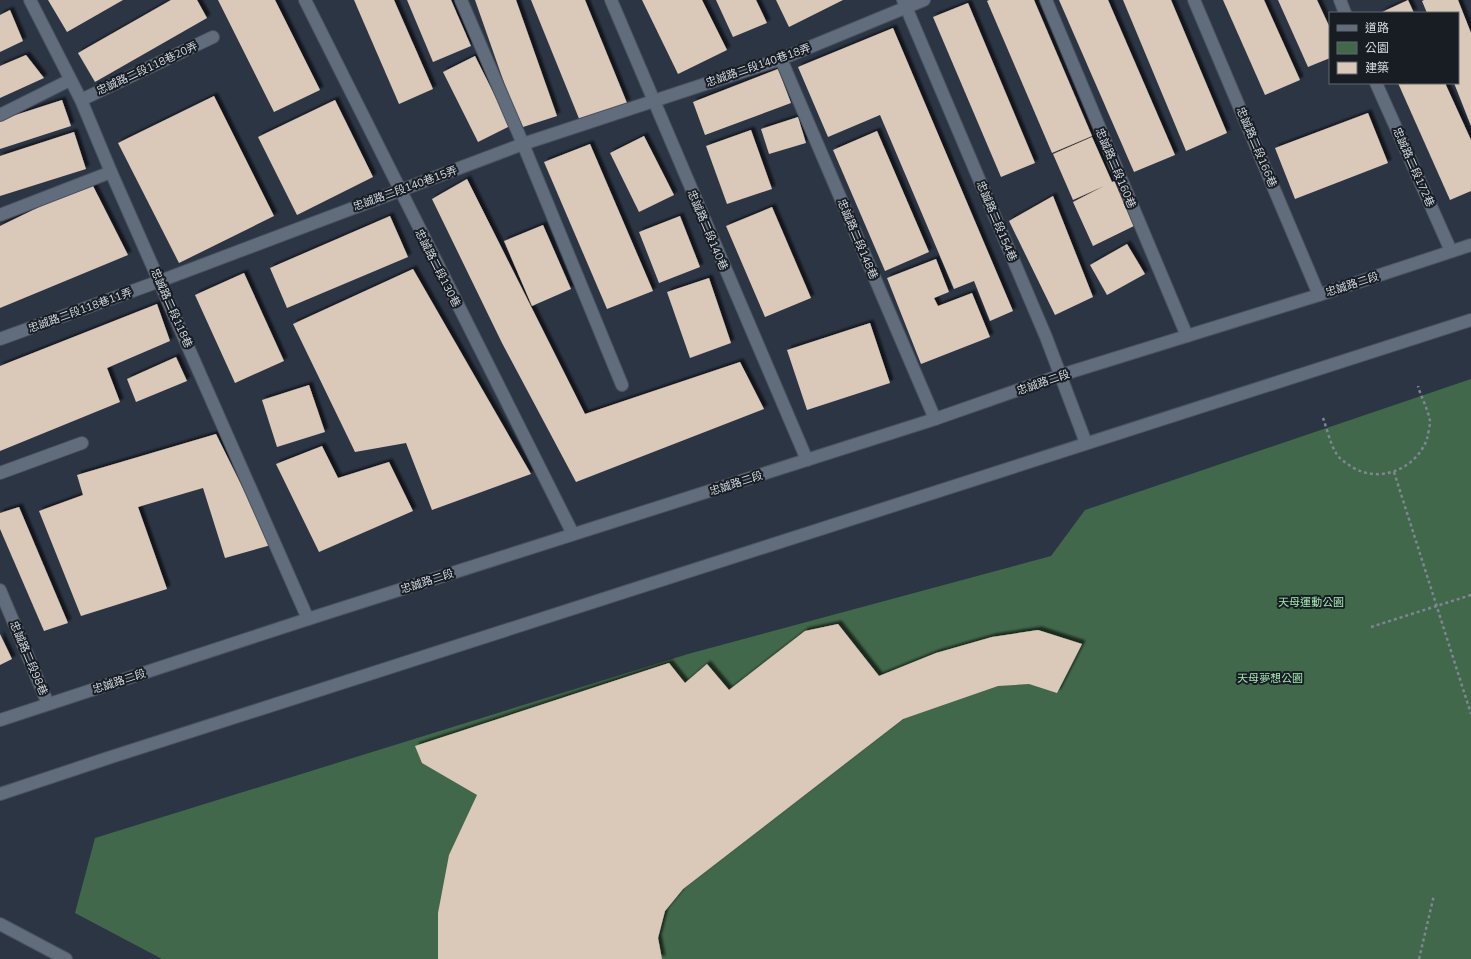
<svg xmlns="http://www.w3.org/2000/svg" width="1471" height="959" font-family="'Nunito Sans','Noto Sans TC',sans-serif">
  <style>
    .green { fill: #42684b }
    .building { fill: #dac8b9; filter: url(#shadow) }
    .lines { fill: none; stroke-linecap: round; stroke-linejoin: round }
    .lane-casing { stroke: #4a525e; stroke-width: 14 }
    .street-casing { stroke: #4a525e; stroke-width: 14 }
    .secondary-casing { stroke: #4a525e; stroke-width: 14 }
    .path { stroke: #7f8692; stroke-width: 2.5; stroke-dasharray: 3 3; stroke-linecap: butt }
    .lane { stroke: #616c7c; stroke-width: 12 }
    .street { stroke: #616c7c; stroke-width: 12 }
    .secondary { stroke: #616c7c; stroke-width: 12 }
    .labels { text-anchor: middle; stroke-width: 4; stroke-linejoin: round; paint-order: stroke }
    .street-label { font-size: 11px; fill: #d4dae3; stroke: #181d23 }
    .park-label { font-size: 11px; fill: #a1e7b1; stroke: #181d23 }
  </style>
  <defs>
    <filter id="shadow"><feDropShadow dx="3.5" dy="-3.5" stdDeviation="1" flood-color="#0009"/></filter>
  </defs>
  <rect width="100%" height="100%" fill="#2c3544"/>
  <polygon class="green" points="1471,379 1471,959 162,959 75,913 95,838 688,654 1051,556 1085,510"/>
  <g class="building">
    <polygon points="48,0 123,0 67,32"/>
    <polygon points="171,0 197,0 207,18 95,82 78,53"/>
    <polygon points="218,0 275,0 320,90 274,112"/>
    <polygon points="354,0 394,0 433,89 399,104"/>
    <polygon points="407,0 451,0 471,46 433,62"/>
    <polygon points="475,0 516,0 557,116 520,128"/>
    <polygon points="531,0 585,0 627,103 580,121"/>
    <polygon points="642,0 702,0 727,50 678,74"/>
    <polygon points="716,0 756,0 767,23 733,37"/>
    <polygon points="776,0 843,0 789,27"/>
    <polygon points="989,0 1034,0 1092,136 1052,153 987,1"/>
    <polygon points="1059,0 1108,0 1175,155 1134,172"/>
    <polygon points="1123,0 1171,0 1227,133 1186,151"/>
    <polygon points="1223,0 1264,0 1300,80 1265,95"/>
    <polygon points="1278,0 1317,0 1330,28 1330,58 1308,67"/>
    <polygon points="1408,0 1414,13 1380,13"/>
    <polygon points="1424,0 1458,0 1471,33 1471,126 1454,83 1458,83 1458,13 1427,13 1422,1"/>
    <polygon points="968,3 1035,163 1001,177 933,17"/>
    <polygon points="10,10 23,41 0,52 0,15"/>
    <polygon points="893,28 1013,311 990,321 974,281 954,289 880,115 828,137 798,67"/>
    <polygon points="26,55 44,78 0,98 0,66"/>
    <polygon points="475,56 510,126 478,142 443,72"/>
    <polygon points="778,69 791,103 705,135 693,102"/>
    <polygon points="1398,83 1445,83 1471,140 1471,191 1450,200"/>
    <polygon points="214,96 274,216 179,263 118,143"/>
    <polygon points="62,100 71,126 0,149 0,120"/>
    <polygon points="335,100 373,177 297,215 258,137"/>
    <polygon points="1368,113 1388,163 1295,199 1275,148"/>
    <polygon points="798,117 806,143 769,154 761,129"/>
    <polygon points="751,130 772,189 727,204 706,146"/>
    <polygon points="877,131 929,252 885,271 833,150"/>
    <polygon points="74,132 86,169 0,196 0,156"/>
    <polygon points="644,136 674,195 639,212 610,153"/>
    <polygon points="1092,137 1112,182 1115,181 1136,225 1093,246 1073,202 1104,186 1073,200 1053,154"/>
    <polygon points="590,144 653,291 607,309 544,162"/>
    <polygon points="467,179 585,414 740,362 764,409 576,482 502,343 432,199"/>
    <polygon points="91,182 128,255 0,308 0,226"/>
    <polygon points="1053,196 1093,297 1055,315 1009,221"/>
    <polygon points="772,207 811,298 765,317 726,226"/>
    <polygon points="390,216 408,257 287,308 270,268"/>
    <polygon points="680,216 700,267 659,283 639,232"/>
    <polygon points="543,225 571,289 532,306 504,241"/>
    <polygon points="1127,244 1145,274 1107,295 1090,265"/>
    <polygon points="936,259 949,292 934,298 938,306 972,293 990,337 921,364 887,278"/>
    <polygon points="413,269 531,474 432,510 406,443 355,452 293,324"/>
    <polygon points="244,273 284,361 235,383 195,295"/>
    <polygon points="709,278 731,343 690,358 667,292"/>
    <polygon points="157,304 170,341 107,368 120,402 0,451 0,366"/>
    <polygon points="870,323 890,383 807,410 787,350"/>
    <polygon points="176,357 187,381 136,402 127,379"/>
    <polygon points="309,385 325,432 277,447 262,400"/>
    <polygon points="216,434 271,545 225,558 203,488 138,507 167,589 81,616 39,511 83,495 77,475"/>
    <polygon points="322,446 338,478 389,462 413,511 319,552 276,464"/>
    <polygon points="19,507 68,623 44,631 0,529 0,513"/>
    <polygon points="838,624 879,676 936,653 992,637 1038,630 1082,644 1057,693 1029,684 998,686 903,719 683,889 665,911 658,938 662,959 438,959 438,913 449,855 477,795 422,763 415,746 669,663 685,683 707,664 729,690 805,631"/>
    <polygon points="0,634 12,659 0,665"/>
  </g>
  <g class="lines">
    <defs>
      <g id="lane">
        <polyline points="461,0 523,144 622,385"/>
        <polyline points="1046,0 1187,336"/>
        <polyline points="1340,0 1345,13"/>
        <polyline points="1376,83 1451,251"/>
        <polyline points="81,100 213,37"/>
        <polyline points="0,115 70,80"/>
        <polyline points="0,215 111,172"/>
        <polyline points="0,339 160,281"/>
        <polyline points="0,473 82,443"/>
      </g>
      <g id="street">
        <polyline points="30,0 81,100 111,172 308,619"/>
        <polyline points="305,0 573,534"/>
        <polyline points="611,0 807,460"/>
        <polyline points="903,0 1046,337 1086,443"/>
        <polyline points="1194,0 1319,295"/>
        <polyline points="781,59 935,419"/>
        <polyline points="160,281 523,144 781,59 924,0"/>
        <polyline points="0,590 48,704"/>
      </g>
      <g id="secondary">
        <polyline points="0,720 308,619 935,419 1061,375 1319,295 1471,245"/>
        <polyline points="0,794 105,759 1471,320"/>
        <polyline points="0,924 66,959"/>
      </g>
    </defs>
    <use href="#lane" class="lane-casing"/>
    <use href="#street" class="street-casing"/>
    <use href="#secondary" class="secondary-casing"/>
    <g class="path">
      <path d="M1323,418c4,11 7,25 13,35 3,6 10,10 16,14 28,17 64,2 75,-28 1,-5 3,-13 3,-18 -2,-12 -9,-24 -12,-35"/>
      <polyline points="1394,472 1471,714"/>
      <polyline points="1371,627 1471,595"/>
      <polyline points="1419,959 1434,895"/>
    </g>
    <use href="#lane" class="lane"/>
    <use href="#street" class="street"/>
    <use href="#secondary" class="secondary"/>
  </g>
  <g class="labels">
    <g class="street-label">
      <text transform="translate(758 65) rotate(-19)" y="4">忠誠路二段140巷18弄</text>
      <text transform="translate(147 68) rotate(-25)" y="4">忠誠路二段118巷20弄</text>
      <text transform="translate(1257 147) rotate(67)" y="4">忠誠路二段166巷</text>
      <text transform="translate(1414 167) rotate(66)" y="4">忠誠路二段172巷</text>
      <text transform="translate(1116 168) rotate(67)" y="4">忠誠路二段160巷</text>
      <text transform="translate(405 188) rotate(-20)" y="4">忠誠路二段140巷15弄</text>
      <text transform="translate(997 221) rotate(67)" y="4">忠誠路二段154巷</text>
      <text transform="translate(708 230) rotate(67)" y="4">忠誠路二段140巷</text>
      <text transform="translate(858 239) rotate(67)" y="4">忠誠路二段148巷</text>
      <text transform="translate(438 268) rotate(63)" y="4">忠誠路二段130巷</text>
      <text transform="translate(1352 284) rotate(-18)" y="4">忠誠路二段</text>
      <text transform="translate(172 308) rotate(66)" y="4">忠誠路二段118巷</text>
      <text transform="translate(80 310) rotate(-20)" y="4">忠誠路二段118巷11弄</text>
      <text transform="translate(1043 382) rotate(-19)" y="4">忠誠路二段</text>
      <text transform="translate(736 483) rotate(-18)" y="4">忠誠路二段</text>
      <text transform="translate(427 581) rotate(-18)" y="4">忠誠路二段</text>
      <text transform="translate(29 658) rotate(67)" y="4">忠誠路二段98巷</text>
      <text transform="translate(119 681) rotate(-18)" y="4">忠誠路二段</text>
    </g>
    <g class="park-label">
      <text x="1311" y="606">天母運動公園</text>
      <text x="1270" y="682">天母夢想公園</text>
    </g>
  </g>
  <rect x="1329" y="12" width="130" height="72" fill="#181d23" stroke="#636970"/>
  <rect x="1337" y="25" width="20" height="6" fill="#616c7c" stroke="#636970"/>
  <text x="1365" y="32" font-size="12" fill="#d4dae3">道路</text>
  <rect x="1337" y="42" width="20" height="12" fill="#42684b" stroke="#636970"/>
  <text x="1365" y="52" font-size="12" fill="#d4dae3">公園</text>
  <rect x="1337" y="62" width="20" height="12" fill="#dac8b9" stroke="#636970"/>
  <text x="1365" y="72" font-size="12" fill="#d4dae3">建築</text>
</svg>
